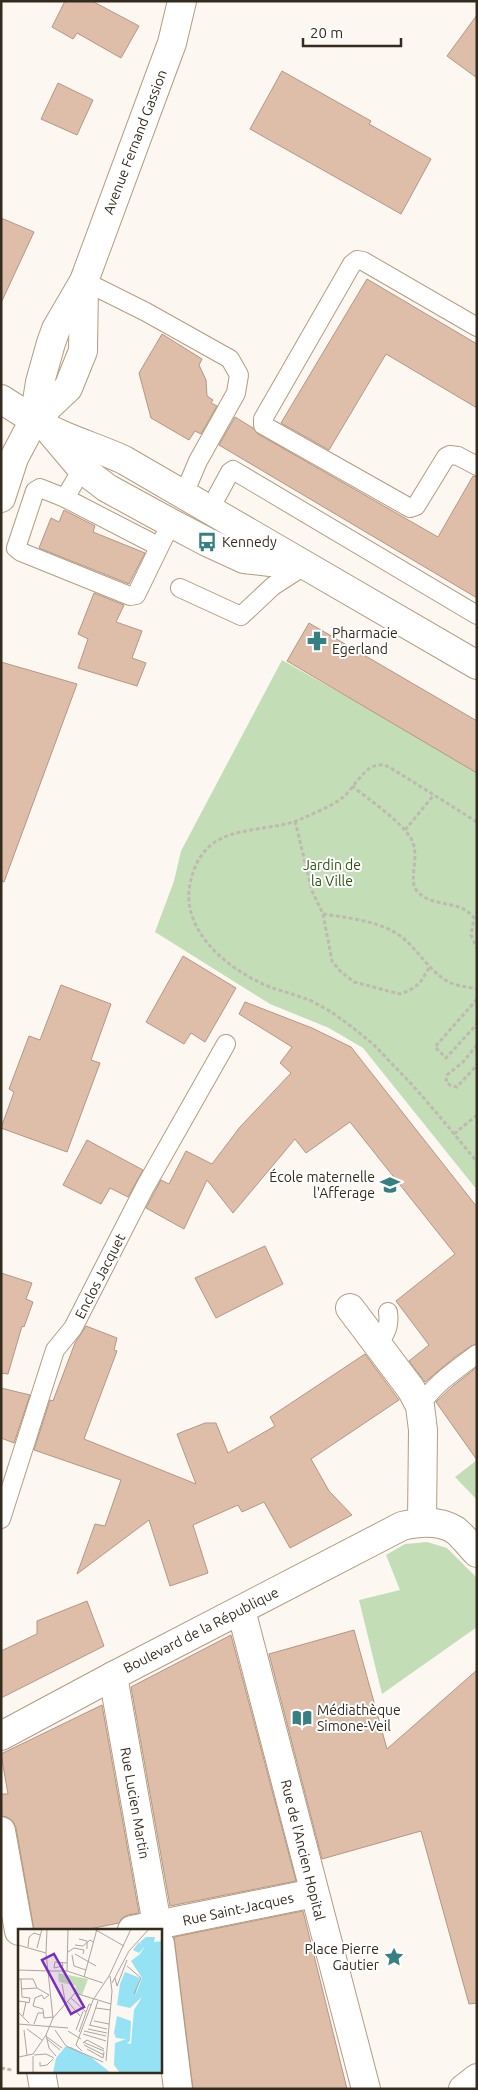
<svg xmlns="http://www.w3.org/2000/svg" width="478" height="2090" font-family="Ubuntu,sans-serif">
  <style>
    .green { fill: #c3deb7 }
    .building { fill: #dfbea9; stroke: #b59682 }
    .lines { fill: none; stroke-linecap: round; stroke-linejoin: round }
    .lane-casing { stroke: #b39c80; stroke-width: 20 }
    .street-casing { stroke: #b39c80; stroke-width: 30 }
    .secondary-casing { stroke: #b39c80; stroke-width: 30 }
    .path { stroke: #bfb9b1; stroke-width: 3; stroke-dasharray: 4 2.5; stroke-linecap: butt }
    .lane { stroke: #fff; stroke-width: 18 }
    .street { stroke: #fff; stroke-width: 28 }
    .secondary { stroke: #fff; stroke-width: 28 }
    .labels { text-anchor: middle; stroke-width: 4; stroke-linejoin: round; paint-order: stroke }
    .street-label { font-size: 14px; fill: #342b1f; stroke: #fff }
    .poi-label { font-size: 14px; fill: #342b1f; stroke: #fff; text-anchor: start }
    .park-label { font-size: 14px; fill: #28540c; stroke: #fff }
    .inset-road { fill: none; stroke: #aca59d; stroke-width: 1 }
    .view { fill: #7b2cbf; fill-opacity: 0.15; stroke: #7b2cbf; stroke-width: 2.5 }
    .inset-edge { fill: none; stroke: #342b1f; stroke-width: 2.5 }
  </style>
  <rect width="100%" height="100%" fill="#fcf7f1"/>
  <g class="green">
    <polygon points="282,660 477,770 477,1190 363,1048 329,1028 270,1004 155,932 174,881 181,851"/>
    <polygon points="477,1460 477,1500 455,1477"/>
    <polygon points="427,1542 447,1548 477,1578 477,1627 382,1694 359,1600 400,1590 386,1555 405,1544"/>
  </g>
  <g class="building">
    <polygon points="65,1 92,1 139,26 121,58 77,33 73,39 52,27"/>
    <polygon points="477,15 477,78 447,56"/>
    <polygon points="282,71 371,121 369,124 431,159 401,214 250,129"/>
    <polygon points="58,83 93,100 77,135 41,119"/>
    <polygon points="1,218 34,232 1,303"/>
    <polygon points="367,279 477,344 477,408 386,354 329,450 281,423"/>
    <polygon points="162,334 202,359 199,365 206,380 207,396 213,400 211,403 217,406 201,434 195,431 189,440 151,418 139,373"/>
    <polygon points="235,417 253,428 258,434 438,537 473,476 477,477 477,598 219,445"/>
    <polygon points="64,510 95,526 93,532 145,553 129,584 39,548 51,518 59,522"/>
    <polygon points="94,593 124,605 116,622 142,631 132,658 146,663 137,686 78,668 88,639 78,634"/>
    <polygon points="309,623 477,721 477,773 287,661"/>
    <polygon points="1,662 77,684 4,882 1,881"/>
    <polygon points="183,956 236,988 205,1042 191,1033 184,1044 146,1022"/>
    <polygon points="61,985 111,1004 91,1060 100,1063 67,1152 1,1128 14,1092 9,1089 29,1036 40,1040"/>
    <polygon points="245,1002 312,1028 351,1047 477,1207 477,1344 471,1346 455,1357 425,1382 409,1361 429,1345 396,1301 455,1254 350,1122 306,1153 295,1139 233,1213 207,1180 184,1229 146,1208 161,1180 169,1184 186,1151 212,1164 240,1127 291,1073 280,1063 292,1047 239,1014"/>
    <polygon points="87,1140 143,1170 128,1197 110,1188 101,1204 63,1185"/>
    <polygon points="265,1246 283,1284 216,1318 195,1278"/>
    <polygon points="1,1273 32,1283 26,1299 33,1302 24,1327 22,1326 8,1374 1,1373"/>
    <polygon points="86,1326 117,1338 114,1350 117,1351 84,1439 196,1484 177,1434 205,1423 216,1423 228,1453 275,1426 270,1417 365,1354 399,1400 311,1459 329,1491 352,1515 290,1548 264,1502 242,1512 238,1505 193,1525 208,1573 170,1586 149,1520 77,1574 95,1524 105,1526 121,1480 34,1450 50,1400 53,1401 75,1343"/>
    <polygon points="477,1367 477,1460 436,1402 453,1386"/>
    <polygon points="1,1388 30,1395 14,1443 1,1438"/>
    <polygon points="87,1601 104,1646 1,1698 1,1651 37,1634 37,1621"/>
    <polygon points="354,1630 387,1749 477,1670 477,2003 469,2004 421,1831 322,1859 269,1654"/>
    <polygon points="231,1635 296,1881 170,1906 131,1687"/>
    <polygon points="102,1705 139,1913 128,1915 122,1918 119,1923 84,1930 34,1930 16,1828 13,1821 7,1817 1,1816 1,1794 8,1794 1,1754"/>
    <polygon points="303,1911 347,2089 193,2089 174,1937"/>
  </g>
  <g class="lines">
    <defs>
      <g id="lane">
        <polyline points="84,281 146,312 230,359 239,375 236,393 198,461 184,494"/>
        <polyline points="477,327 363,261 357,260 352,264 263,419 263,425 410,508 416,506 446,457 450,455 458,456 477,466"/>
        <polyline points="82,469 65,498 40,488 35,491 16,548 21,552 130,596 136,595 171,523"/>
        <polyline points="65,498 158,546"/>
        <polyline points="210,509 230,472 233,470 477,615"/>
        <polyline points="180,588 241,616 273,586 304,566"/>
        <path d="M377,1345c9,-11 13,-19 11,-33"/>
        <path d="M420,1406c14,-22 36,-36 57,-52"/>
        <polyline points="1,1519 55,1350 73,1328 145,1187 226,1044"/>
      </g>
      <g id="street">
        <polyline points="1,399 34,420"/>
        <polyline points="350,1308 411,1389 420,1406 423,1430 422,1522"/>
        <polyline points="241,1610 366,2089"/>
        <polyline points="113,1676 158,1930"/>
        <polyline points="1,1831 19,1931"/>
        <polyline points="132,1930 314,1893"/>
        <polyline points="160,1944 178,2089"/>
        <polyline points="41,2071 44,2089"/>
        <polyline points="463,2089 477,2078"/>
      </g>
      <g id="secondary">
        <path d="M34,420c27,18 60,26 90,40l353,205"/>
        <polyline points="34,420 68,388 83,351 84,284"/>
        <polyline points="49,430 82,469 107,488 171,523 207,542 244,559 296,565"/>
        <polyline points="1,498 14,458 34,420 40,382 51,343 56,329 84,281 172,43 182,1"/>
        <path d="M1,1736l112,-60 289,-150c17,-4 37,-6 53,4 8,6 15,16 22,23"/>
      </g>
    </defs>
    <use href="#lane" class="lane-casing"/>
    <use href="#street" class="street-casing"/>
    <use href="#secondary" class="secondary-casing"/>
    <g class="path">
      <path d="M352,786c15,12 56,40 61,57 6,17 -5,37 4,48 16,18 42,7 57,27l-3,17 6,13"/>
      <polyline points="295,821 312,891 323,914 332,961 340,971 354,982 400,994 410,990 420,983 430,966"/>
      <path d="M477,822l-86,-54c-23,-13 -34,18 -49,30 -12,9 -28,15 -41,21 -27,12 -67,7 -90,26 -12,10 -18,24 -21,39 -9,44 33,81 69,98 15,8 33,11 50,18 22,10 41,25 59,40 11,9 20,20 30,30 28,29 53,60 79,92"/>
      <polyline points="405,830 433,796"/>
      <path d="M323,914c26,4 59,7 80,24 17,14 28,36 48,45 7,3 17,4 26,6"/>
      <polyline points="477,999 435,1047 446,1058 477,1024"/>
      <polyline points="477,1045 463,1062 447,1075 446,1082 450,1085 457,1087 477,1065"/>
      <polyline points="454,1134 477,1115"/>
      <polyline points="1,2068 12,2070"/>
    </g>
    <use href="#lane" class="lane"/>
    <use href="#street" class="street"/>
    <use href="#secondary" class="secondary"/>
  </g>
  <defs>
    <symbol id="bus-bare" viewBox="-9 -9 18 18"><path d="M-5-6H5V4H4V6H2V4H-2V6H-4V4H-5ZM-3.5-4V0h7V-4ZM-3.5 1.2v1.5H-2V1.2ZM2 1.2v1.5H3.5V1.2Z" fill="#378082" stroke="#fff" stroke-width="2.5" paint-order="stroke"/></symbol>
    <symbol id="pharmacy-bare" viewBox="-9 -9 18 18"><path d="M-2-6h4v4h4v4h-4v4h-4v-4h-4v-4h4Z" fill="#378082" stroke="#fff" stroke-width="2.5" paint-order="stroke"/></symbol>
    <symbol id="school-bare" viewBox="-9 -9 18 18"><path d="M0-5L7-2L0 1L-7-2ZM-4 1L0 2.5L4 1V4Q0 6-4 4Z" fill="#378082" stroke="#fff" stroke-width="2.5" paint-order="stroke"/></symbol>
    <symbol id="library-bare" viewBox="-9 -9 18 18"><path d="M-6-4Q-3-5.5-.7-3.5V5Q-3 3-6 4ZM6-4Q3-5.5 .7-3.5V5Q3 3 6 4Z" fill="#378082" stroke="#fff" stroke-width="2.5" paint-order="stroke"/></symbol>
    <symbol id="sight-bare" viewBox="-9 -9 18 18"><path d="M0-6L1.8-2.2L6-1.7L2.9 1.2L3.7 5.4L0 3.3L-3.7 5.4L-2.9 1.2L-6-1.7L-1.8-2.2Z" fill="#378082" stroke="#fff" stroke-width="2.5" paint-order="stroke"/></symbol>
  </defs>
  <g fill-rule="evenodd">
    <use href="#bus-bare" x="193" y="528" width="28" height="28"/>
    <use href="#pharmacy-bare" x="303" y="627" width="28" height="28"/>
    <use href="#school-bare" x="376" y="1171" width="28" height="28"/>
    <use href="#library-bare" x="288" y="1704" width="28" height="28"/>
    <use href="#sight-bare" x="380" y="1943" width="28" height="28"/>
  </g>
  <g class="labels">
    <g class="street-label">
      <text transform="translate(135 142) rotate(-69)" y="5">Avenue Fernand Gassion</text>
      <text transform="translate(100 1276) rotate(-63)" y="5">Enclos Jacquet</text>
      <text transform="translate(201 1630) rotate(-27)" y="5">Boulevard de la République</text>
      <text transform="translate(135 1803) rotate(80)" y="5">Rue Lucien Martin</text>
      <text transform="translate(303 1850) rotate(76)" y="5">Rue de l'Ancien Hopital</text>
      <text transform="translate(238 1909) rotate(-12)" y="5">Rue Saint-Jacques</text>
    </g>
    <g class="poi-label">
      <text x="222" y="547">Kennedy</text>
      <text x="332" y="638">Pharmacie<tspan x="332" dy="16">Egerland</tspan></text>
      <text x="375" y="1182" text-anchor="end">École maternelle<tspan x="375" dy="16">l'Afferage</tspan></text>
      <text x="317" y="1715">Médiathèque<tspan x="317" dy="16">Simone-Veil</tspan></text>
      <text x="379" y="1954" text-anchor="end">Place Pierre<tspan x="379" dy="16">Gautier</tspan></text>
    </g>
    <g class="park-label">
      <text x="332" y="870">Jardin de<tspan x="332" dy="16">la Ville</tspan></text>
    </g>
  </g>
  <g transform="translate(18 1929)">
    <rect width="144" height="144" fill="#fcf7f1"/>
    <path d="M40,44l30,6 -6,16 -8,-3 2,-6 -17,-4z" fill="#c3deb7"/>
    <path d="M128,8h9l-1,5 8,-1v132h-42l-6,-8 1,-22 11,-4 -10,-1 -2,-5 3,-17 14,5 -1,20 -3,2 4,1 3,-34 8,-13 -12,11 -13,-3 3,-21 5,-12 15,6 -5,18 7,-18 -11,-17 9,-7 5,-8 -6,7 -6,-3 6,-8 3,3 -2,-3zM47,118h6l21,11 19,15h-58l3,-15z" fill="#94e2f3"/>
    <path class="inset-road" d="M29,0l-1,24 7,65 -7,17 3,13 7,8M76,0l30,17M61,10l8,2v8M0,16l28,8M57,16l8,1 7,-6 3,2M10,18l1,-10 5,-4 6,2M19,19l5,-19M50,23l6,-4 10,2 -1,4M57,25l21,12M54,26l2,11 12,4M44,33l1,4 -9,2 1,-6 12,1M109,37l14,12 -7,16M0,41l32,1M31,42h18l36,12M49,42l1,-42M66,48l13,-48M97,49l2,8 10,-26M1,50h14l4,9M3,50l1,18 8,1 -1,5 -3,-1M94,54l17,-32 20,-22M44,55l4,22M3,60l16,-1 12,7M31,66l-5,4 -2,-4 -7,3 -2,8 10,3 1,9 9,-1M53,69l15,14M0,72l8,1 -3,14M50,73l12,14M78,79l15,2M0,83l11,11M35,89l22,-25 36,11M76,92l15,3M0,95l50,4M16,95l4,-11h5M71,96l18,4M72,96l8,-24M9,100l15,11M70,100l19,4M6,101l3,25M37,101l11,16M58,101l7,-19M50,102l13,8M66,102l22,5M61,103l10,-28 2,1M65,105l23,7M29,108l15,11M29,110l13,11M68,112l-3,2 4,-3 17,9M67,114l19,8M66,116l20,10M48,117l37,16M69,120l16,9 1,-6M64,122l-6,-6 17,-45 16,-24 22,-47M16,126l12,-1 8,4M1,128l14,-3 13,-19M88,132l6,-70 -2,-15M22,133v4l7,-1 6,-6M15,144v-17"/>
    <path class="view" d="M36,25l30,53 -13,7 -29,-54z"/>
    <rect width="144" height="144" class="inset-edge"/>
  </g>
  <rect width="478" height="2090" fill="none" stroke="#342b1f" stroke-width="5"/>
  <path d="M303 38v8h98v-8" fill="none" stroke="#342b1f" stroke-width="2.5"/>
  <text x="310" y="38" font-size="15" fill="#342b1f" stroke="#ffffff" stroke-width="4" paint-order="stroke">20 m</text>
</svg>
